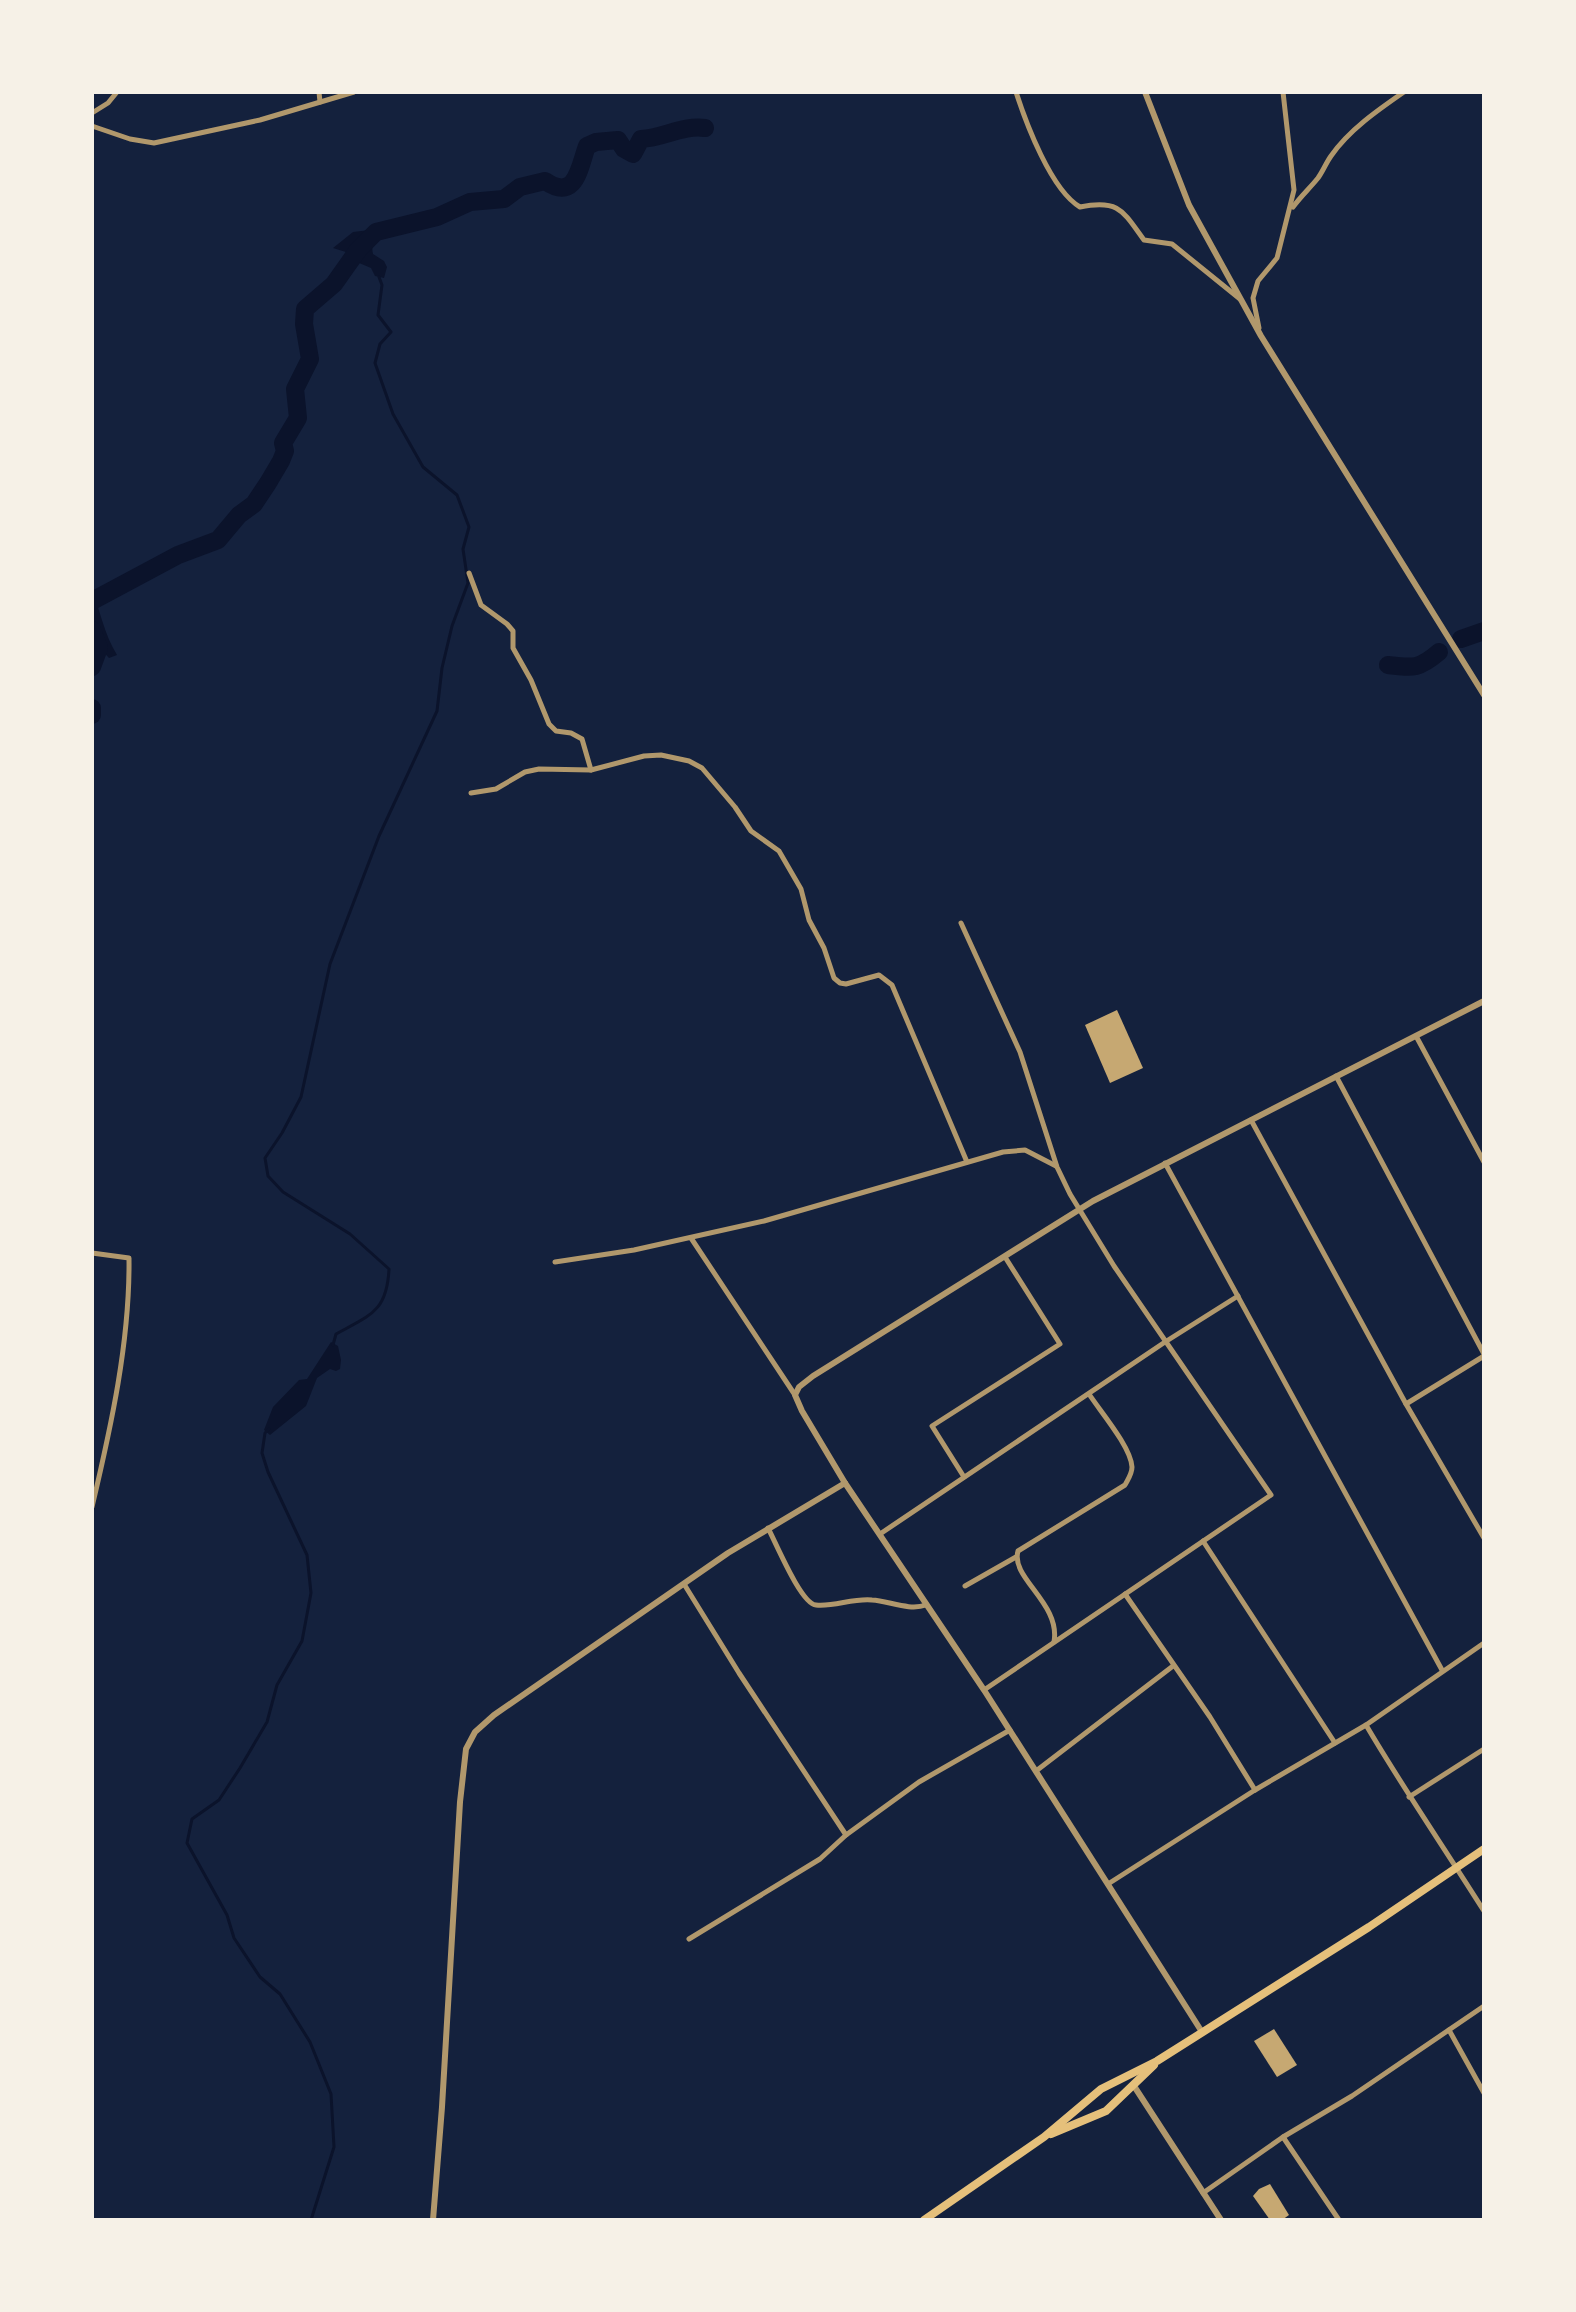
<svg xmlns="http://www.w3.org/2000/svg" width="1576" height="2312" font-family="Ubuntu,sans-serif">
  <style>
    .water { fill: #0b132b }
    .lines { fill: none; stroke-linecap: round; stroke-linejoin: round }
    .stream { stroke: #0b132b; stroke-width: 3 }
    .river { stroke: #0b132b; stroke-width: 18 }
    .building { fill: #c6a872 }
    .minor { stroke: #b1986c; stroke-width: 5 }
    .tertiary { stroke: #b1986c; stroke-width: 6 }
    .trunk { stroke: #e5c07b; stroke-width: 8 }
  </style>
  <rect width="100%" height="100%" fill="#14213d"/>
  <g class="water">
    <path d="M387,228l1,4c-10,6 -18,9 -15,22l11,7 3,6 -3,11 -9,-2 -4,-8 -19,-8 -3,-7 -16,-5 20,-16z"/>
    <path d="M92,590c9,23 12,44 25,65l-8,3 -17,-18z"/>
    <polygon points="331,1342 338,1346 341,1360 340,1369 336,1371 330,1369 317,1378 306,1406 270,1435 264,1430 273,1407 299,1380 307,1379"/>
  </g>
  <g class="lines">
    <g class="stream">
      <path d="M333,1345l3,-11c34,-19 51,-22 53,-65l-39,-35 -67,-42 -15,-16 -3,-18 17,-25 19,-36 29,-133 49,-128 58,-125 5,-43 10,-42 16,-43 -5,-34 6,-22 -12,-32 -34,-28 -30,-53 -18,-51 5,-19 11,-12 -13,-17 4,-30 -3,-8"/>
      <polyline points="269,1429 265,1433 262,1453 268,1472 307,1555 311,1593 302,1641 277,1685 267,1722 240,1768 219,1800 192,1819 187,1843 227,1915 234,1938 260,1977 280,1994 310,2042 331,2094 334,2147 311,2220"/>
    </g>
    <g class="river">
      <path d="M92,601l86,-46 40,-15 21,-25 15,-11 14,-21 13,-22 4,-10 -2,-8 15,-25 -3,-29 15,-30 -6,-35 1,-15 29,-25 24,-34 18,-18 61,-15 33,-15 34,-3 16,-12 25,-6c31,21 34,-13 42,-35l9,-4 22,-2 6,9 9,5 8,-15c23,-1 41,-14 64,-11"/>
      <polyline points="92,630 99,648 92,667"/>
      <polyline points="1461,639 1484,631"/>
      <path d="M1388,665c26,3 31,4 51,-13"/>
      <polyline points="92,708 92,715"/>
    </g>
  </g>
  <g class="building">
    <polygon points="1117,1010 1143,1068 1110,1083 1085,1025"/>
    <polygon points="1274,2029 1297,2065 1277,2077 1254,2041"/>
    <polygon points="1270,2184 1289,2215 1282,2220 1270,2220 1253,2196 1259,2189"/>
  </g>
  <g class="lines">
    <g class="minor">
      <polyline points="319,92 320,102"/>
      <path d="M1016,92c10,31 35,98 64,115 39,-8 43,4 64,33l28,4 68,55"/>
      <polyline points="92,113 108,103 117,92"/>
      <polyline points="92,126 130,139 154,143 260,120 354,92"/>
      <path d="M1293,207c8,-11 17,-19 25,-29 5,-7 8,-15 13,-22 18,-26 47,-46 73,-64"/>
      <polyline points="1259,328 1253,298 1258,281 1277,258 1294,190 1283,92"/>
      <polyline points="469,573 481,605 507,624 513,631 513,648 531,680 549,724 556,731 571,733 582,739 591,770"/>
      <polyline points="471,793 496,789 525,772 539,769 591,770 644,756 661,755 689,761 702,768 735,807 751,831 779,851 801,889 809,920 824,948 834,978 840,983 846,984 879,975 892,985 967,1162"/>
      <polyline points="961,923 1020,1052 1057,1167 1070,1194 1114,1266 1271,1495 984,1690"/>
      <polyline points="1416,1036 1484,1162"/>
      <polyline points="1336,1076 1484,1354"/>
      <polyline points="1251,1120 1406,1404 1484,1538"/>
      <polyline points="1165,1163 1442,1670"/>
      <polyline points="691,1238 795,1395"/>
      <path d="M92,1253l37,5c1,83 -18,169 -37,249"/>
      <polyline points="555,1262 634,1250 764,1221 1003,1152 1025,1150 1056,1166"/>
      <polyline points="1406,1404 1484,1356"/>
      <polyline points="964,1477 932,1426 1060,1344 1005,1257"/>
      <path d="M768,1528c8,15 33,76 48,77 18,2 37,-7 56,-5 17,1 37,11 54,5"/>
      <polyline points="880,1534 1165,1342 1238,1296"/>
      <polyline points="1203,1541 1335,1743"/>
      <polyline points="684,1584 739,1673 846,1835"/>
      <polyline points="965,1586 1016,1557"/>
      <polyline points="1125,1594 1210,1717 1255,1790"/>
      <path d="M1054,1642c7,-39 -44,-64 -36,-91l107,-66c3,-6 7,-11 7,-18 -1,-20 -32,-56 -43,-73"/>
      <path d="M1366,1725c37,63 79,124 118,186"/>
      <polyline points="1036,1771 1173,1666"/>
      <polyline points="1409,1797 1484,1749"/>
      <polyline points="1108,1884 1255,1790 1366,1725 1484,1643"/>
      <polyline points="689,1939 820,1859 846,1835 919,1782 1010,1730"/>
      <polyline points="1449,2030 1484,2093"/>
      <polyline points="1283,2137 1339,2220"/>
      <polyline points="1203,2193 1283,2137 1352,2096 1484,2006"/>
    </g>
    <g class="tertiary">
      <polyline points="1145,92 1189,205 1261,336 1484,695"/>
      <polyline points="1202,2032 984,1690 845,1483 802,1411 795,1395 799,1387 813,1376 1093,1201 1484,1001"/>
      <polyline points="1134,2086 1221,2220"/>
      <polyline points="433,2220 442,2107 460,1802 466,1749 475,1732 494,1715 728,1553 845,1483"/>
    </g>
    <g class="trunk">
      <polyline points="1051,2134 1106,2111 1154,2065"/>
      <polyline points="924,2220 1044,2137 1101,2089 1157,2061 1369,1927 1484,1849"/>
    </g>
  </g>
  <rect width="1576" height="2312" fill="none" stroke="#f6f1e7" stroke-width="188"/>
</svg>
